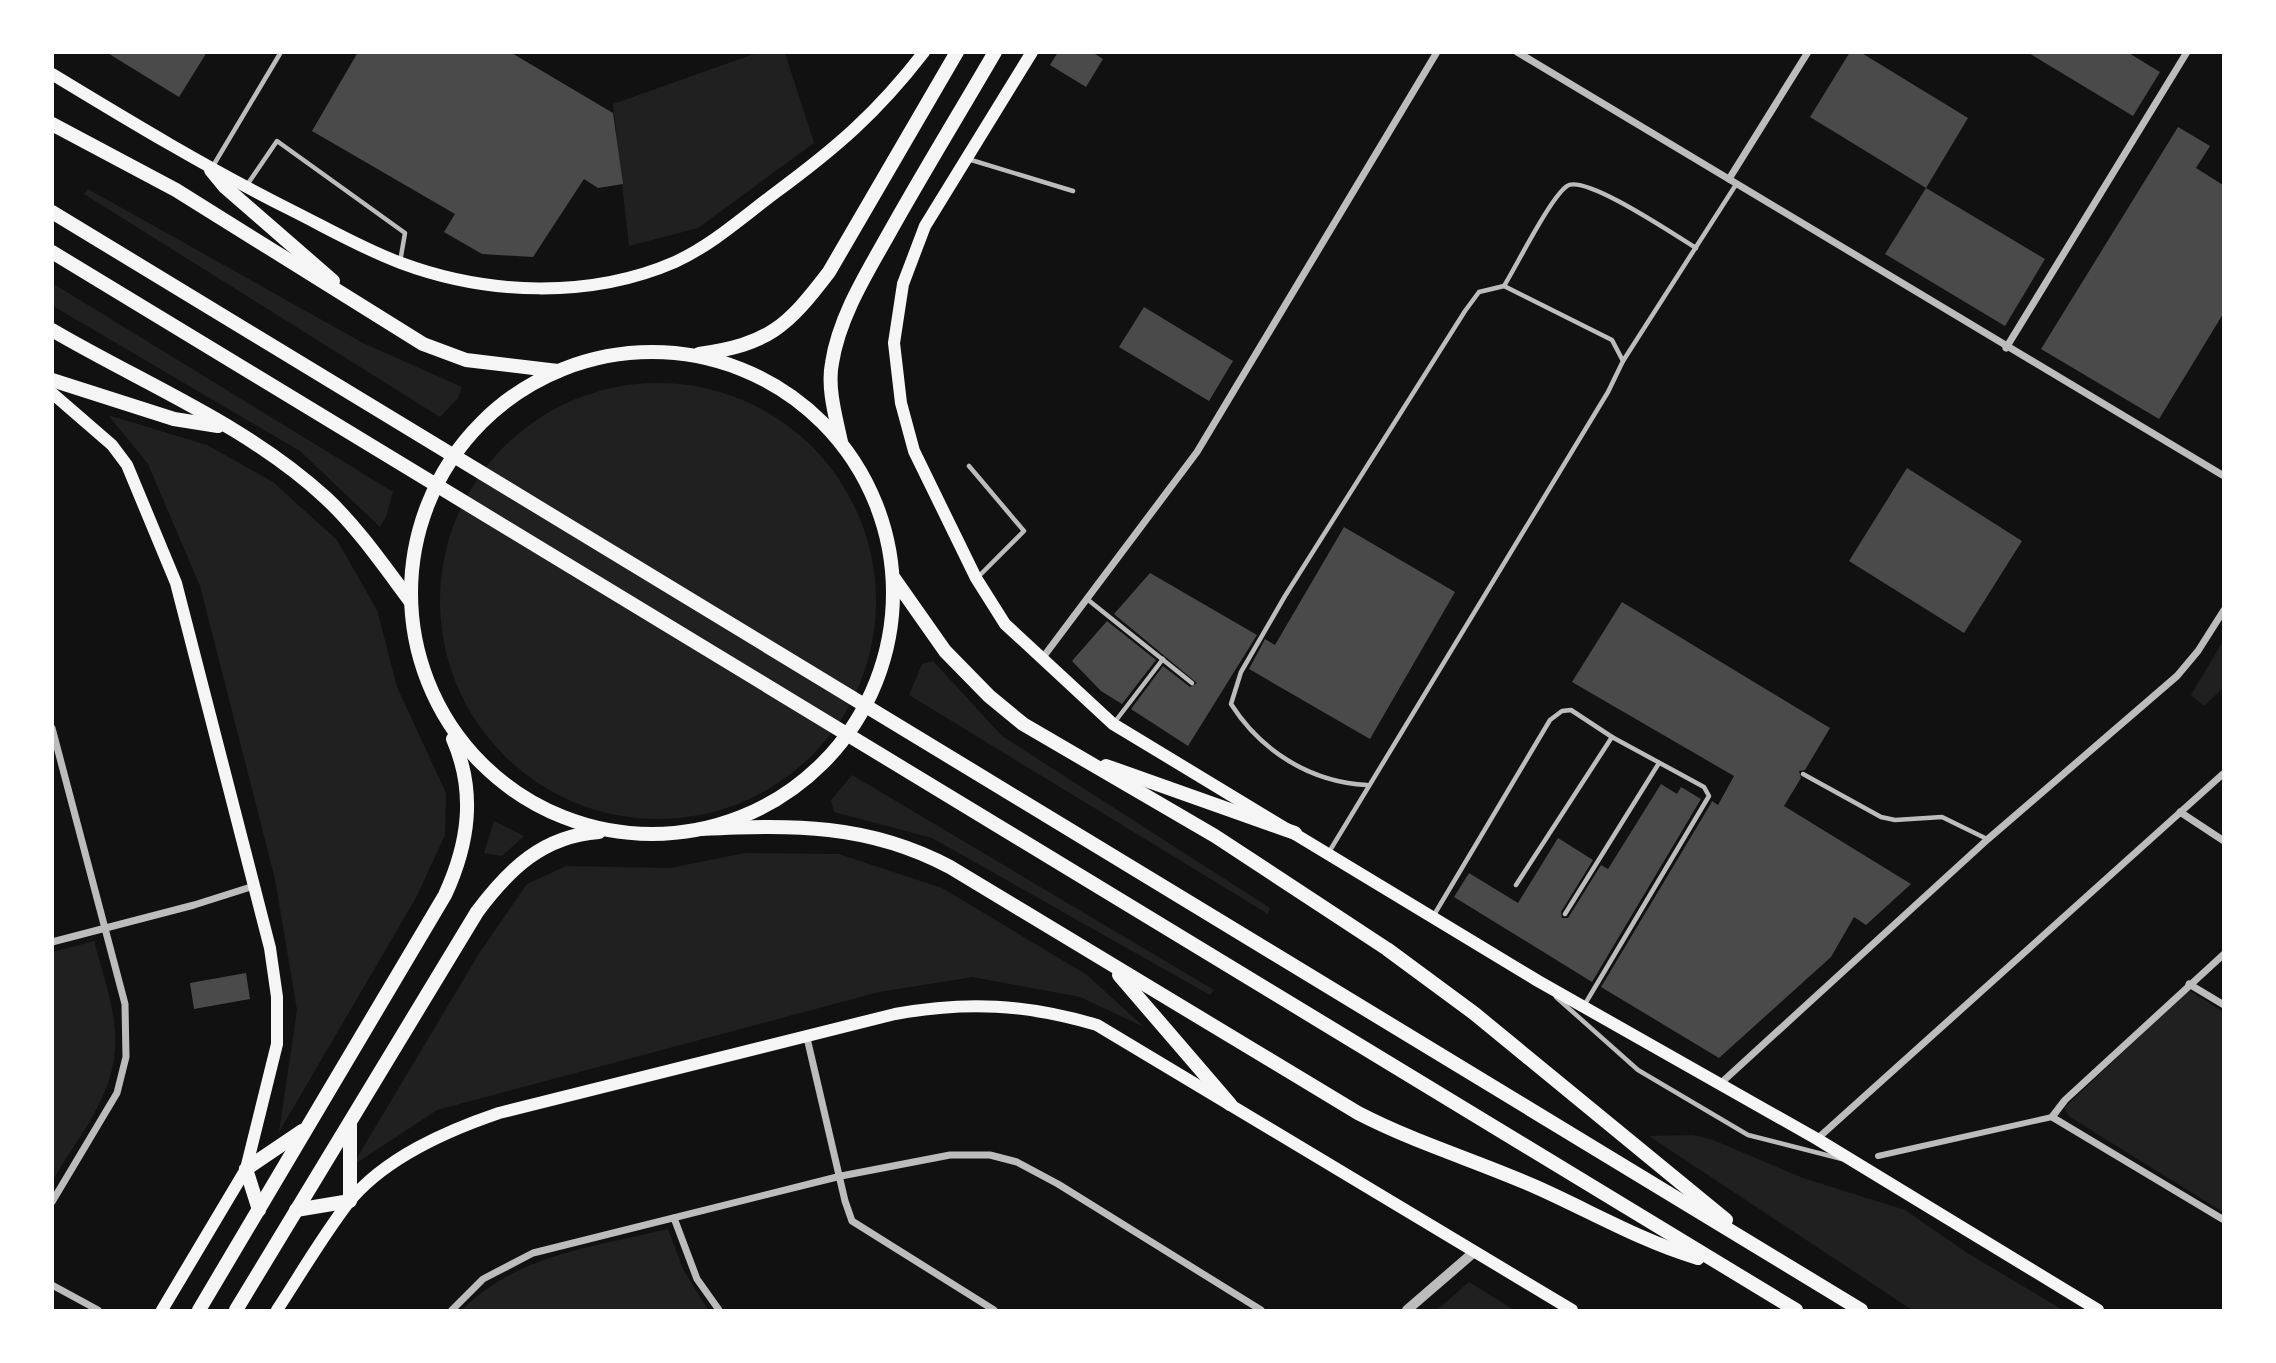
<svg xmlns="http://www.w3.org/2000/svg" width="2276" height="1363" font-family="Raleway,sans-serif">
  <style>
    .green { fill: #202020 }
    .building { fill: #4a4a4a }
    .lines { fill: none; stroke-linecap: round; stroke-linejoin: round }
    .service { stroke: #bcbcbc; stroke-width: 4.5 }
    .pedestrian { stroke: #bcbcbc; stroke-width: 6 }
    .minor { stroke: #bcbcbc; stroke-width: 7 }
    .tertiary { stroke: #bcbcbc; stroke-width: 10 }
    .secondary { stroke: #f5f5f5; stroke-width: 12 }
    .trunk { stroke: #f5f5f5; stroke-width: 14 }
    .motorway { stroke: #f5f5f5; stroke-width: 14 }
  </style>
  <rect width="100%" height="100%" fill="#111"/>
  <g class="green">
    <polygon points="757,53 785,53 814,143 698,228 629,246 613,104"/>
    <polygon points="88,189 363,343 462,387 458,398 440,417 84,194"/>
    <polygon points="52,283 393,492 386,517 380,527 300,451 53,306"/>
    <circle cx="658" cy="601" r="218"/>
    <polygon points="108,415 207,445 273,482 337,540 377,610 397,687 446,793 445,835 417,896 279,1132 297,1010 275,879 200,586 148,464"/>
    <polygon points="2223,641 2223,688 2204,706 2191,695"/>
    <polygon points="933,661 1002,736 1270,908 1268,914 909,695 922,664"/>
    <polygon points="852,775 1214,990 1210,995 932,838 834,812 831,800"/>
    <polygon points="494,821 524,836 502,856 484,853"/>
    <polygon points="745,853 839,854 942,888 1087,975 1144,1027 1080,997 973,977 879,992 437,1110 352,1166 480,952 527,884 566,866 670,868"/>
    <path d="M94,941c10,38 26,79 20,118 -6,44 -40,84 -61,121v-228z"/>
    <polygon points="2189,990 2223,1012 2223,1212 2070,1117 2064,1108"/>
    <polygon points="1693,1135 1713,1140 1803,1178 1905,1210 1969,1254 2063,1310 1912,1310 1649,1136"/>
    <path d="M668,1229l15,40 25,41h-246c56,-56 132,-63 206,-81z"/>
    <polygon points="1469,1282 1514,1310 1437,1310"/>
  </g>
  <g class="building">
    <polygon points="106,52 207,52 179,97"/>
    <polygon points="358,52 510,52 613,113 623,184 598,188 584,179 533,257 482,254 444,232 455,214 312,131"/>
    <polygon points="1058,52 1092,52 1103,59 1086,87 1050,65"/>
    <polygon points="1850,52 1860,52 1968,118 1926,188 1810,117"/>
    <polygon points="2027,52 2127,52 2160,72 2133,116"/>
    <polygon points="2178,127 2210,146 2196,168 2223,185 2223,314 2159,419 2041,349"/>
    <polygon points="1926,188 2045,259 2005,326 1885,254"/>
    <polygon points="1144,307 1233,361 1209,401 1119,347"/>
    <polygon points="1907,468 2022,541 1964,633 1849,561"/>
    <polygon points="1344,527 1455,592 1370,739 1249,669 1265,639 1275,645"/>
    <polygon points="1150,573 1257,635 1188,746 1131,709 1163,666 1190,687 1197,683 1114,614"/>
    <polygon points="1622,602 1830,728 1805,770 1799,771 1801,778 1784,806 1911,884 1866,925 1854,917 1831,957 1719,1058 1601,987 1710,805 1712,801 1718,805 1734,776 1572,682"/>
    <polygon points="1107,621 1156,660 1122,704 1101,691 1072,661"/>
    <polygon points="1661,784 1677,794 1681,787 1701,799 1592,982 1454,897 1469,873 1518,903 1558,838 1593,860 1561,912 1562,918 1568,918 1601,865 1608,869"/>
    <polygon points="246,973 250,999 194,1009 190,983"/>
  </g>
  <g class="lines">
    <g class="service">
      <polyline points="968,159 1073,191"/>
      <polyline points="213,166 281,52"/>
      <polyline points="247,185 277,141 405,233 400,262"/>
      <path d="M1504,286c13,-21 46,-88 63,-100 18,-12 109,50 129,62"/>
      <polyline points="1623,361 1737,183"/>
      <polyline points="969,466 1024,531 977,578"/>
      <polyline points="1087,599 1192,683"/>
      <polyline points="1114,723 1163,659"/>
      <polyline points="1803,774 1881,817 1895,820 1942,817 1987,839"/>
      <path d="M1329,852l279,-460 15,-31 -11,-21 -108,-54 -25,6 -14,19 -180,285 -44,76 -10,32c30,47 79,78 136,81"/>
      <polyline points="1516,885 1612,737"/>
      <polyline points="1565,914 1659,763"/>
      <polyline points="1434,915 1550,720 1562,711 1571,710 1612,737 1704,787 1709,796 1585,1004"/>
      <polyline points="1556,997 1638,1070 1748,1135 1842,1159"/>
    </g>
    <polyline class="pedestrian" points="1878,1156 2052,1117"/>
    <g class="minor">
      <polyline points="1517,52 2224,476"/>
      <polyline points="1729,179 1808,52"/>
      <polyline points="2006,348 2187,52"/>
      <polyline points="1041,660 1197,452 1437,52"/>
      <polyline points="52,728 125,1004 126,1057 117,1093 52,1202"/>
      <polyline points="2180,812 2224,841"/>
      <polyline points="52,942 194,905 254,886"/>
      <polyline points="2224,954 2065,1100 2052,1117 2224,1220"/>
      <polyline points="2189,984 2224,1005"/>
      <polyline points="807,1038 845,1201 852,1221 994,1310"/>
      <polyline points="1721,1083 1988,839 2177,676 2198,651 2224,610"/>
      <polyline points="1817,1139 2224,773"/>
      <polyline points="674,1218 697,1279 719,1310"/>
      <polyline points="52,1285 98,1310"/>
      <polyline points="452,1310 483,1279 533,1253 841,1176 950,1155 990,1155 1017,1162 1058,1184 1261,1310"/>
    </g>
    <polyline class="tertiary" points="1407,1310 1473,1253"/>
    <g class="secondary">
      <polyline points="1032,52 925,226 903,284 894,343 901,403 914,451 976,578 1005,624 1113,724 1538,981 1817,1139 2098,1310"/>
      <path d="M52,74c79,48 157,95 239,136 36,18 72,39 110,53 86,32 189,36 274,-1 37,-17 68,-45 100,-69 61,-45 102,-80 149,-141"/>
      <polyline points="52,393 112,445 127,465 176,583 270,948 277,997 277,1044 246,1169 162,1310"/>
      <path d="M277,1310c23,-35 45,-73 71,-107 36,-45 98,-72 151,-90l396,-99c72,-13 131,-10 202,11l475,285"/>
    </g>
    <g class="trunk">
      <circle cx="652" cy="593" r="241"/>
      <path d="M699,354c70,-10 88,-27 130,-82l128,-220"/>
      <path d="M841,442c-5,-24 -14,-54 -9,-79 7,-45 33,-87 55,-126 35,-63 72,-123 108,-185"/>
      <polyline points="259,1210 246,1169 302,1131"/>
      <polyline points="296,1210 350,1201 350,1124"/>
      <path d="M199,1310l246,-415c24,-52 31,-103 8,-156"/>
      <path d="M236,1310l241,-398c32,-43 66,-76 122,-80"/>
    </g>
    <g class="motorway">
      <polyline points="52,124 176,190 423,344 466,360 558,371"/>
      <polyline points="211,170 225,187 333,281"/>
      <polyline points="52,212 1861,1310"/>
      <polyline points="52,252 1796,1310"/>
      <path d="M52,330c92,54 195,95 274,168 32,30 58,68 85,104"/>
      <polyline points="52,380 174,419 218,426"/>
      <polyline points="893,577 945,651 989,696 1023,724 1215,836 1387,949 1475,1014 1726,1220"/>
      <polyline points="1106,766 1295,833"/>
      <path d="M701,829c92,-4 166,-6 249,38l408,246c58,30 119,48 178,74 54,24 105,54 162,71"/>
      <polyline points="1119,975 1230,1104"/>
    </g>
  </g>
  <rect width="2276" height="1363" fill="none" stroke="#ffffff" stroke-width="108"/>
</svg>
